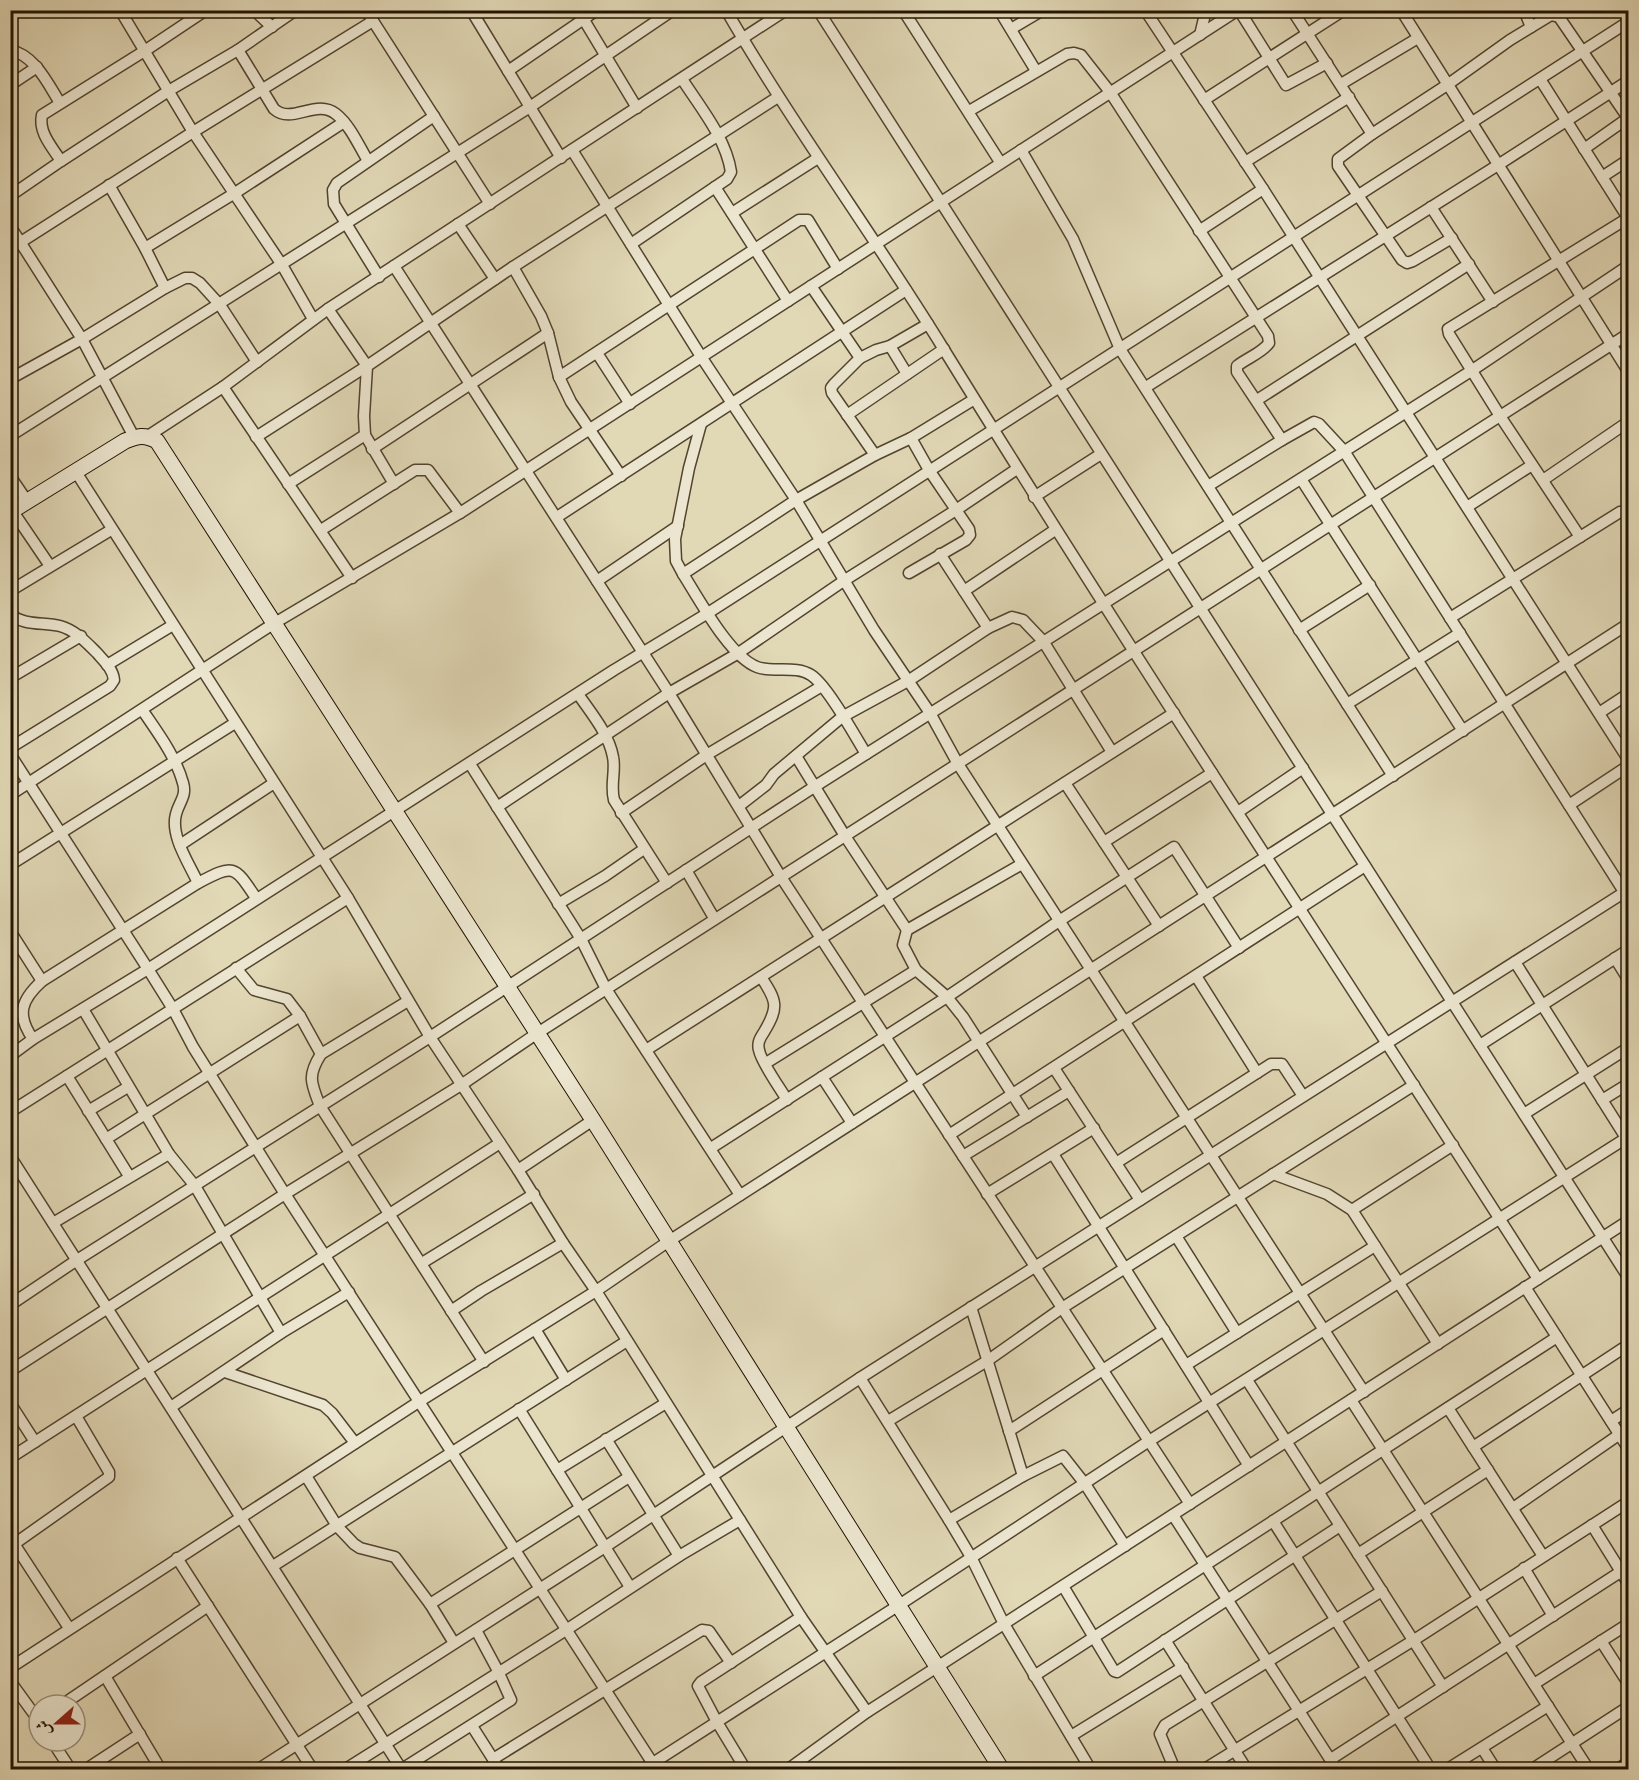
<svg xmlns="http://www.w3.org/2000/svg" width="1639" height="1780" font-family="'IM FELL English',Amiri,serif">
  <style>
    .lines { fill: none; stroke-linecap: round; stroke-linejoin: round }
    .street-casing { stroke: #52442e; stroke-width: 13 }
    .secondary-casing { stroke: #221200; stroke-width: 17 }
    .street { stroke: #ece6d0; stroke-width: 10 }
    .secondary { stroke: #ece6d0; stroke-width: 15 }
  </style>
  <rect width="100%" height="100%" fill="#e1d8b6"/>
  <filter id="stains"><feTurbulence type="fractalNoise" baseFrequency=".00333" numOctaves="4"/><feColorMatrix values="0 0 0 0 .2 0 0 0 0 .09 0 0 0 0 .02 0 0 0 .5 -.17"/></filter>
  <radialGradient id="worn" r=".72"><stop offset=".6" stop-color="#630" stop-opacity="0"/><stop offset="1" stop-color="#630" stop-opacity=".3"/></radialGradient>
  <g class="lines">
    <defs>
      <g id="street">
        <polyline points="120,10 193,132 282,265 313,319"/>
        <polyline points="254,10 272,27"/>
        <polyline points="366,10 490,204"/>
        <polyline points="471,10 561,158"/>
        <polyline points="578,10 637,108"/>
        <path d="M726,10c67,116 147,224 217,338 193,313 397,620 595,931"/>
        <polyline points="818,10 1628,1277"/>
        <polyline points="903,10 1000,162"/>
        <polyline points="999,10 1036,71"/>
        <polyline points="1145,10 1263,189 1628,759"/>
        <polyline points="1239,10 1286,85 1327,63"/>
        <polyline points="1292,10 1372,134"/>
        <polyline points="1401,10 1628,371"/>
        <polyline points="1524,10 1531,27"/>
        <polyline points="1011,29 1043,10"/>
        <polyline points="1200,35 1206,10"/>
        <path d="M10,50c25,5 38,34 50,53"/>
        <path d="M238,50l36,59c18,16 42,-11 62,5 14,11 23,32 32,47"/>
        <polyline points="508,71 597,10"/>
        <polyline points="1540,79 1628,218"/>
        <polyline points="1341,84 1418,38"/>
        <polyline points="10,85 37,67"/>
        <polyline points="1204,100 1344,10"/>
        <path d="M969,111l98,-57 7,-1 7,2 29,37 158,244 1,7c-7,10 -22,15 -32,23v6l45,68 32,-18 5,2 25,27 284,447"/>
        <polyline points="572,150 702,358 796,500 874,630 930,713 958,764 1364,1392"/>
        <polyline points="1021,150 1073,239 1120,349 1393,776"/>
        <path d="M61,161c-9,-14 -23,-29 -19,-46l104,-65 60,-40"/>
        <polyline points="1245,162 1349,97"/>
        <polyline points="1602,177 1628,160"/>
        <polyline points="109,185 145,248 165,288"/>
        <polyline points="715,187 788,301"/>
        <polyline points="10,196 61,161 170,90 238,50 296,10"/>
        <polyline points="1431,207 1493,302"/>
        <polyline points="732,213 818,158"/>
        <polyline points="458,224 495,279"/>
        <polyline points="10,226 82,339 134,437"/>
        <polyline points="1199,231 1263,189"/>
        <polyline points="1452,238 1413,261 1407,263 1402,260 1338,166 1338,159 1372,134 1447,85 1510,40 1551,15 1559,17 1628,118 1584,149"/>
        <path d="M631,244l96,-65 4,-7c-5,-34 -31,-65 -49,-93"/>
        <polyline points="145,248 235,193 344,122"/>
        <polyline points="10,249 193,132 373,21"/>
        <polyline points="394,266 669,693 781,877 1190,1504"/>
        <polyline points="513,267 541,316 548,333 559,377 571,402 621,476"/>
        <polyline points="379,277 334,204 333,190 337,183 434,116"/>
        <polyline points="811,286 860,358 834,384 831,388 832,393 875,455"/>
        <polyline points="328,309 367,366 364,416 365,435 394,484"/>
        <polyline points="890,346 907,374"/>
        <polyline points="597,353 630,404"/>
        <polyline points="860,358 876,350 890,346 928,324"/>
        <polyline points="559,377 799,220 808,220 838,269"/>
        <polyline points="10,379 82,339 165,288 185,278 192,278 200,283 220,305 257,362"/>
        <polyline points="223,387 352,578"/>
        <polyline points="1146,387 1498,165 1628,81"/>
        <polyline points="1257,400 1469,264"/>
        <polyline points="847,415 944,349"/>
        <path d="M701,424l-12,44 -14,71 1,22 7,13c16,25 47,83 74,93 16,6 39,-2 54,8 16,10 44,61 55,79"/>
        <polyline points="10,436 530,107 673,10"/>
        <polyline points="148,436 223,387 328,309 786,10"/>
        <polyline points="256,437 367,366 513,267 778,97"/>
        <polyline points="372,449 548,333"/>
        <polyline points="76,472 348,898 430,1037 518,1170 563,1243 596,1291 801,1617 867,1712"/>
        <polyline points="10,476 27,501"/>
        <polyline points="1301,479 1463,731"/>
        <polyline points="1543,480 1628,422"/>
        <polyline points="288,484 365,435"/>
        <polyline points="1208,486 1282,440"/>
        <polyline points="1034,497 1101,454"/>
        <polyline points="1467,507 1532,465"/>
        <polyline points="12,510 50,566"/>
        <polyline points="557,517 906,290"/>
        <polyline points="321,530 415,470 428,470 460,513"/>
        <polyline points="1580,537 1500,416 1449,334 1448,329 1628,218"/>
        <polyline points="940,554 988,628"/>
        <polyline points="909,573 966,540 970,535 969,529 929,470 911,438"/>
        <polyline points="683,574 796,500 875,455 911,438 973,400"/>
        <polyline points="597,581 678,526"/>
        <polyline points="10,591 111,530"/>
        <polyline points="964,591 1055,530"/>
        <path d="M10,614c14,12 33,8 50,12 15,4 26,16 37,27 7,8 16,16 17,27l-4,6 -100,62"/>
        <polyline points="1450,618 1620,512 1628,511"/>
        <polyline points="1299,630 1370,585"/>
        <polyline points="107,665 173,625"/>
        <polyline points="10,678 81,636"/>
        <path d="M578,694c13,19 31,40 35,63 3,14 -3,28 1,43l53,83"/>
        <polyline points="1347,704 1460,633"/>
        <path d="M143,711c15,22 33,46 40,72 4,13 -4,19 -7,31 -6,22 13,49 22,69"/>
        <polyline points="1599,713 1628,694"/>
        <polyline points="10,754 148,969 173,1009 193,1047 285,1194 657,1770"/>
        <polyline points="796,756 845,836 907,930"/>
        <polyline points="470,764 581,939 606,989 740,1195"/>
        <polyline points="1065,783 1159,926"/>
        <polyline points="10,795 273,624 460,513 1238,10"/>
        <polyline points="1569,805 1628,766"/>
        <polyline points="739,806 766,785 774,774 842,717 908,681 988,628 1012,617 1023,620 1043,641 1112,752"/>
        <polyline points="497,807 669,693 737,654 845,580 956,510 1017,469"/>
        <polyline points="1238,812 1303,768"/>
        <polyline points="621,813 708,754 822,686"/>
        <polyline points="1104,842 1212,773"/>
        <polyline points="180,845 274,783"/>
        <polyline points="1022,864 907,930 903,945 916,970 947,997 963,1017 1027,1117"/>
        <polyline points="10,865 235,723"/>
        <polyline points="686,870 714,918"/>
        <polyline points="558,904 605,876 644,849"/>
        <polyline points="10,931 42,981"/>
        <polyline points="1615,958 1628,979"/>
        <polyline points="1515,962 1628,1141"/>
        <polyline points="236,968 254,990 287,999 300,1016 321,1054"/>
        <polyline points="1196,976 1257,1073"/>
        <path d="M761,977c16,24 18,30 3,55 -4,6 -7,11 -5,18 2,12 21,38 28,50"/>
        <path d="M408,1001l-87,53c-14,22 -10,29 -1,52l164,256"/>
        <polyline points="83,1009 169,1154 195,1186 281,1333"/>
        <path d="M33,1039c-17,-24 -12,-39 9,-58l156,-98c36,-19 36,-18 58,15"/>
        <polyline points="1480,1045 1628,950"/>
        <polyline points="646,1050 1174,713"/>
        <polyline points="10,1056 33,1039 148,969 614,670 708,613 1628,22"/>
        <polyline points="766,1063 916,970"/>
        <polyline points="1054,1068 1140,1200"/>
        <polyline points="67,1076 129,1176"/>
        <polyline points="822,1077 852,1123"/>
        <polyline points="1602,1100 1628,1084"/>
        <polyline points="88,1111 128,1087"/>
        <polyline points="10,1112 348,898"/>
        <polyline points="1524,1114 1628,1048"/>
        <polyline points="949,1135 1365,866"/>
        <polyline points="106,1139 300,1016"/>
        <polyline points="711,1148 947,997 1059,921 1174,847 1239,948"/>
        <polyline points="1053,1154 1249,1466"/>
        <polyline points="10,1156 402,1770"/>
        <polyline points="963,1156 1069,1091"/>
        <polyline points="1116,1163 1271,1064 1282,1064 1303,1096"/>
        <polyline points="518,1170 593,1120"/>
        <polyline points="1273,1174 1327,1194 1352,1210 1438,1344"/>
        <polyline points="987,1194 1094,1128"/>
        <polyline points="1352,1210 1453,1145"/>
        <polyline points="53,1223 169,1154"/>
        <polyline points="1176,1236 1237,1333"/>
        <polyline points="422,1263 534,1194"/>
        <polyline points="1525,1287 1628,1448"/>
        <polyline points="10,1305 77,1260 430,1037 814,787 1471,371 1628,266"/>
        <polyline points="971,1307 1023,1476"/>
        <polyline points="451,1311 481,1291 563,1243"/>
        <polyline points="535,1329 566,1380"/>
        <polyline points="1186,1365 1375,1246"/>
        <polyline points="10,1371 285,1194 461,1085 536,1034 781,877 1628,334"/>
        <polyline points="225,1372 323,1405 332,1413 355,1443"/>
        <polyline points="860,1378 949,1520 971,1557 1004,1624 1091,1770"/>
        <polyline points="1247,1380 1443,1687"/>
        <polyline points="1351,1400 1589,1770"/>
        <polyline points="10,1403 35,1442"/>
        <polyline points="171,1407 281,1333 349,1292"/>
        <polyline points="1448,1408 1543,1556"/>
        <polyline points="519,1409 630,1587"/>
        <polyline points="888,1421 987,1361 1062,1308 1414,1085"/>
        <polyline points="1611,1421 1628,1410"/>
        <polyline points="1009,1431 1164,1330"/>
        <polyline points="606,1439 679,1556"/>
        <polyline points="1473,1447 1628,1345"/>
        <polyline points="10,1458 500,1143"/>
        <polyline points="557,1470 666,1403"/>
        <polyline points="306,1476 337,1526 354,1544 360,1548 395,1557 430,1604 454,1643"/>
        <polyline points="1513,1508 1620,1434"/>
        <polyline points="1173,1515 1337,1770"/>
        <polyline points="949,1520 1023,1476 1063,1456 1085,1484 1125,1546"/>
        <polyline points="1273,1521 1431,1770"/>
        <polyline points="1592,1525 1628,1583"/>
        <polyline points="11,1539 69,1628"/>
        <polyline points="10,1547 109,1477 109,1472 76,1416"/>
        <polyline points="1358,1554 1488,1470"/>
        <polyline points="177,1558 313,1770"/>
        <polyline points="273,1566 627,1341"/>
        <polyline points="1524,1568 1553,1616"/>
        <polyline points="1063,1586 1114,1671 1117,1672 1340,1526"/>
        <polyline points="430,1604 629,1477"/>
        <polyline points="1165,1640 1247,1770"/>
        <polyline points="1601,1641 1628,1683"/>
        <polyline points="10,1668 420,1401 596,1291 669,1241 1628,624"/>
        <polyline points="105,1676 161,1770"/>
        <polyline points="1034,1676 1557,1337"/>
        <polyline points="10,1681 39,1721"/>
        <polyline points="1534,1684 1628,1624"/>
        <polyline points="62,1705 208,1606"/>
        <polyline points="472,1726 500,1770"/>
        <polyline points="1071,1736 1183,1667"/>
        <polyline points="52,1741 71,1770"/>
        <polyline points="1482,1748 1496,1770"/>
        <polyline points="493,1759 702,1630 709,1631 731,1663"/>
        <polyline points="1331,1759 1628,1567"/>
        <polyline points="402,1769 511,1700 498,1671 476,1630"/>
        <polyline points="85,1770 140,1734"/>
        <polyline points="257,1770 605,1547 860,1378 1628,890"/>
        <polyline points="344,1770 566,1630 679,1556 740,1520"/>
        <polyline points="642,1770 899,1605 1149,1441 1628,1137"/>
        <polyline points="746,1770 717,1722 698,1686 701,1682 801,1617"/>
        <polyline points="787,1770 867,1712 937,1667 1628,1221"/>
        <polyline points="1175,1770 1160,1734 1165,1725 1382,1591"/>
        <polyline points="1203,1770 1414,1640 1628,1502"/>
        <polyline points="1446,1770 1548,1706"/>
        <polyline points="1531,1770 1628,1707"/>
        <polyline points="1617,1770 1628,1762"/>
      </g>
      <path id="secondary" d="M10,512l115,-71c13,-5 19,-7 32,0l436,679 409,650"/>
    </defs>
    <use href="#street" class="street-casing"/>
    <use href="#secondary" class="secondary-casing"/>
    <use href="#street" class="street"/>
    <use href="#secondary" class="secondary"/>
  </g>
  <rect width="1639" height="1780" fill="none" stroke="#e1d8b6" stroke-width="36"/>
  <rect x="12" y="12" width="1615" height="1756" fill="none" stroke="#221200" stroke-width="3"/>
  <rect x="18" y="18" width="1603" height="1744" fill="none" stroke="#221200" stroke-width="1.5"/>
  <g transform="translate(57 1723) rotate(249)"><circle r="28" fill="#ece6d0" stroke="#9b917d" stroke-width="1.5"/>
  <path d="M0-4.5L10 22L0 15L-10 22Z" fill="#8f2418"/>
  <text y="-9" font-size="16" font-weight="bold" text-anchor="middle" fill="#221200">ش</text>
  </g>
  <rect width="100%" height="100%" filter="url(#stains)"/>
  <rect width="100%" height="100%" fill="url(#worn)"/>
</svg>
